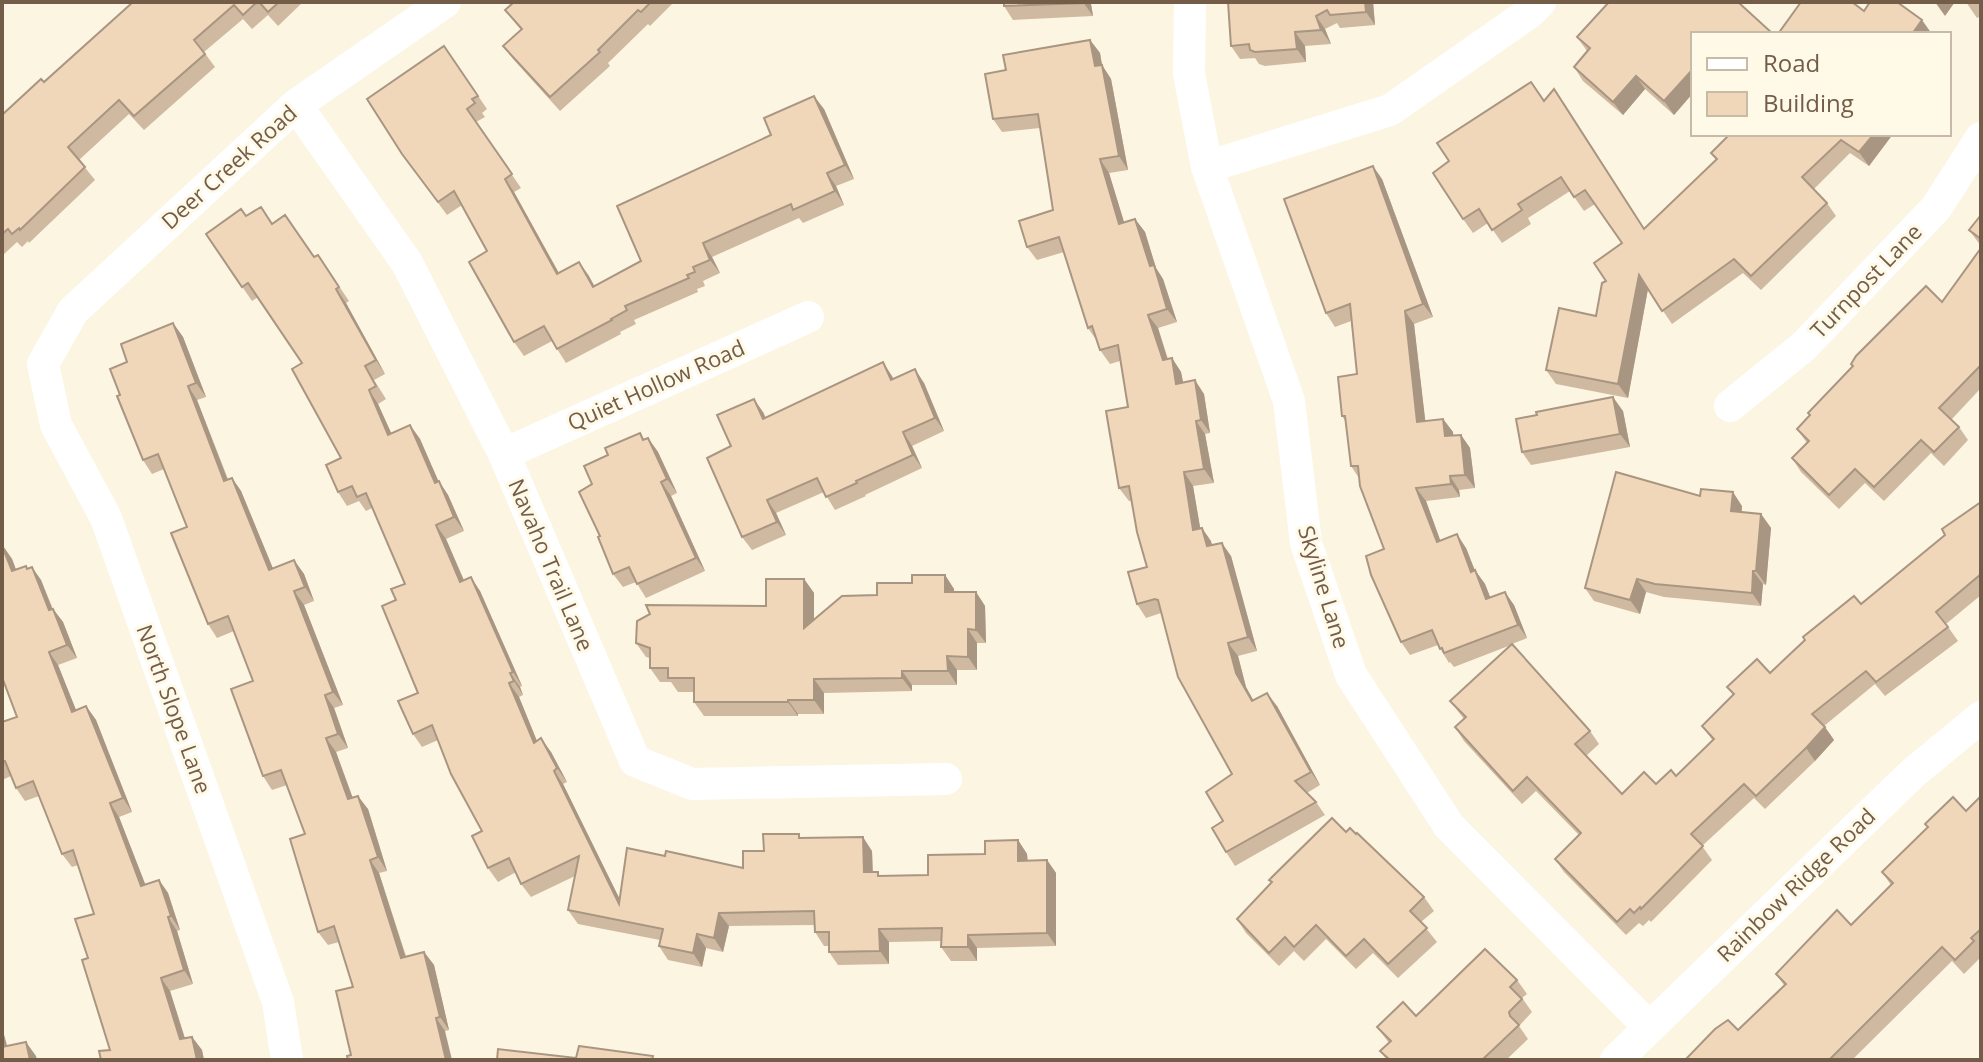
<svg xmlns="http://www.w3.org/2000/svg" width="1983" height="1062" font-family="'Open Sans',sans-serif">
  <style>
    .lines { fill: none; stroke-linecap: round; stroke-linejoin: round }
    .street { stroke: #fff; stroke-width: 32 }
    .wall { fill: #cfb9a0 }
    .shaded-wall { fill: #a99682 }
    .building { fill: #f1d7ba; stroke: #a99682; stroke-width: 2 }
    .labels { text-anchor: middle; stroke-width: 6; stroke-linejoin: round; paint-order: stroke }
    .street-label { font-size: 22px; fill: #735d49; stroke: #fff9e8 }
  </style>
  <rect width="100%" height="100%" fill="#fcf5e2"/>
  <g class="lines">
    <g class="street">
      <polyline points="1190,2 1189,74 1207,167 1289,401 1306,543 1351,675 1449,826 1649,1027"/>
      <polyline points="296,105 407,263 504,454 635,761 692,784 946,779"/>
      <polyline points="1207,167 1390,110 1529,13 1540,2"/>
      <polyline points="1730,406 1804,346 1936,208 1981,138"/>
      <polyline points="504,454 808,317"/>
      <polyline points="287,1060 278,1002 106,518 56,425 43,364 73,311 296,105 445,2"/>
      <polyline points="1616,1060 1913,773 1981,717"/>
    </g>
  </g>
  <g class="wall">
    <polygon points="133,2 303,2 278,26 268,15 252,29 243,19 204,52 215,67 144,130 129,114 79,160 95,180 29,243 28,241 22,247 17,242 2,256 2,115 44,82"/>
    <polygon points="514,2 674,2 650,26 648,24 608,63 610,66 560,111 513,59 503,46 521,30 505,10"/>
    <polygon points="1004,2 1110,2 1110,4 1091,4 1093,16 1013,20 1004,6"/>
    <polygon points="1228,2 1373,2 1375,25 1340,28 1337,23 1325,29 1331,44 1305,46 1306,62 1265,66 1259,64 1255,58 1240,59 1231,46"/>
    <polygon points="1966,2 1981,2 1981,16 1977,18"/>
    <polygon points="1693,34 1693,93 1674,115 1645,89 1623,115 1583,81 1574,67 1587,51 1577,37"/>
    <polygon points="1090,40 1100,53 1102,65 1111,79 1128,170 1109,173 1124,223 1135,219 1145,232 1156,268 1163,279 1177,322 1158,328 1168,359 1172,358 1181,372 1183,382 1204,394 1210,433 1205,434 1214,483 1193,486 1200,528 1202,528 1212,545 1231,556 1257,651 1238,656 1246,687 1253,700 1277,706 1320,785 1307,793 1316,802 1325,815 1235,866 1226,852 1223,821 1232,774 1161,613 1146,618 1137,604 1147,567 1131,501 1129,501 1119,488 1128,407 1120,361 1110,364 1100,350 1097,341 1088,328 1064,252 1037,260 1027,247 1053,210 1040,128 1002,132 993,119 1006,70"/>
    <polygon points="444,46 487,109 482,113 485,117 476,122 521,188 514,192 559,273 579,262 594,286 641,261 824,109 854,179 836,186 844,205 803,223 799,218 712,257 720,273 703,281 705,286 697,289 698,292 634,320 636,324 620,332 621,334 566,363 552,341 524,356 514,342 487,251 462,205 447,215 402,154"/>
    <polygon points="1544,100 1564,103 1644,228 1716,160 1711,153 1893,134 1869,166 1850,153 1814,189 1827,203 1836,216 1761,290 1743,273 1672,324 1648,289 1628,398 1556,384 1546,370 1596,316 1606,281 1622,243 1595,204 1584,211 1570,191 1528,218 1531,224 1502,243 1488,223 1473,233 1463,219"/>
    <polygon points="1382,179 1433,317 1414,324 1425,421 1443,419 1453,432 1453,435 1461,435 1470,448 1475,488 1459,490 1460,497 1426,501 1440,541 1466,548 1475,571 1485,584 1490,597 1514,605 1527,638 1512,644 1590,731 1599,744 1586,756 1622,794 1656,784 1676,776 1713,741 1702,726 1733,695 1727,687 1770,673 1861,604 1945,535 1981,502 1981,595 1946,624 1958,641 1885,696 1875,684 1824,726 1834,740 1815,761 1765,809 1754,798 1702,846 1712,860 1651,922 1649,920 1643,926 1639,923 1626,935 1564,872 1555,859 1579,835 1536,791 1522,804 1464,741 1455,727 1464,719 1450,701 1511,645 1454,667 1450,662 1449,663 1438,645 1410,655 1401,642 1384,549 1359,478 1351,466 1346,422 1342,416 1357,374 1351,321 1335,327 1326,313"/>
    <polygon points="1981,215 1981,246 1969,230"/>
    <polygon points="246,216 273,224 314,257 318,255 349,301 346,303 385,374 374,380 386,399 378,404 391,433 410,425 420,439 438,481 448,495 464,531 446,539 464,580 480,591 522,686 520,687 523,695 519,697 537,741 551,752 567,782 563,784 620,900 665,856 743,868 764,851 802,838 872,851 873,872 880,876 928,875 1018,840 1027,854 1028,860 1047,860 1056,873 1056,946 977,948 977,961 951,961 941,947 942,941 889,942 889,964 838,965 829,952 829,946 824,946 815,932 815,925 729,926 723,952 706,948 702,967 668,960 659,946 660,940 578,924 568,910 575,876 531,897 521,884 516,872 498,882 488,868 482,831 438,740 422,747 413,734 418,693 396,600 405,584 372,508 366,511 359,501 347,506 338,492 341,458 302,363 258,297 252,301 206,234"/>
    <polygon points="1981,248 1981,388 1951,420 1959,427 1968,440 1944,466 1931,453 1884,501 1865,483 1839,509 1801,472 1792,458 1807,443 1797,429 1942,302"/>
    <polygon points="173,323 183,337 206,397 197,400 228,479 232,478 241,491 273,569 294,560 304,574 314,601 304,605 343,705 334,708 348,748 336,752 352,798 368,809 387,871 379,873 406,956 424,952 434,965 449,1030 351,1055 353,987 339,942 328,945 318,932 305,834 287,785 272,790 263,776 253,681 234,631 217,638 208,624 187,527 164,469 152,474 143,460 120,395 127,362"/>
    <polygon points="892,376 893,379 924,383 944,431 912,446 922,468 865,495 866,496 835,510 824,492 776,513 786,535 752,550 742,537 763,412 766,418"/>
    <polygon points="1623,411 1630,447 1531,465 1522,452"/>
    <polygon points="640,433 645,440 648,438 658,452 677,493 671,496 705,571 646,598 636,582 623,587 613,574 600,536 592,484 608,455"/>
    <polygon points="1700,496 1742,506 1742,512 1761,514 1771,528 1766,585 1763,584 1761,606 1664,597 1646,592 1640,614 1594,601 1585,588"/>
    <polygon points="3,546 12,559 16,570 27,568 41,580 53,609 63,622 77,658 58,665 76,710 86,706 96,720 132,812 119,817 145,884 159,880 168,893 180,930 177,931 193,984 170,991 185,1038 192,1037 202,1050 204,1060 101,1060 110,1050 88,958 94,914 78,865 72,867 62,854 39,796 25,801 16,788 11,776 2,780 2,722 17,717"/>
    <polygon points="945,575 954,589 954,592 976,592 985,606 986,643 977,643 977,670 957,670 957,685 912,685 912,691 824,693 824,714 798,714 798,716 704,716 694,702 694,692 678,692 671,682 660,682 650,668 650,658 646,657 636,643 766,606 804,579 814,593 814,620 877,595 912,583"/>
    <polygon points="1981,796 1981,957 1964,974 1952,961 1852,1060 1685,1060 1738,1030 1784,985 1776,974 1851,925 1891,885 1882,872 1966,811"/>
    <polygon points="1346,832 1424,897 1434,911 1421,922 1437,942 1398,978 1373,953 1356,969 1326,939 1304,961 1294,951 1279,966 1246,933 1237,919 1272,883 1269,880"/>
    <polygon points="1517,980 1527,994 1522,998 1532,1012 1519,1026 1528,1039 1506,1060 1387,1060 1380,1051 1389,1043 1377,1027 1416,1016"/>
  </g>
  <g class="shaded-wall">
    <polygon points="1083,2 1089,2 1091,4 1093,16"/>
    <polygon points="1365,2 1373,2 1375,25 1366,12"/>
    <polygon points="1935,2 1955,2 1945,16"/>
    <polygon points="1316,16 1325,29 1331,44 1321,30"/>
    <polygon points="1922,20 1932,34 1912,34"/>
    <polygon points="1295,32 1305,46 1306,62 1297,49"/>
    <polygon points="1090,40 1100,53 1102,65 1111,79 1128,170 1119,156 1095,66"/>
    <polygon points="1693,69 1693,93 1674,115 1664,101"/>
    <polygon points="1636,76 1645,89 1623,115 1613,102"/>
    <polygon points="814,96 824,109 854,179 845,165"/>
    <polygon points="1874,134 1893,134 1869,166 1859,152"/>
    <polygon points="1100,159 1109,173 1129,238 1119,224"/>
    <polygon points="1373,166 1382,179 1433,317 1423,304"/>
    <polygon points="827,173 836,186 844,205 835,191"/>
    <polygon points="505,179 514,192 567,288 557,274"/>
    <polygon points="1135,219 1145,232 1156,268 1163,279 1177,322 1167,309 1150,266"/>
    <polygon points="703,243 712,257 720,273 710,260"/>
    <polygon points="579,262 589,276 602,300 593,287"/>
    <polygon points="1639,275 1648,289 1628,398 1618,384"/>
    <polygon points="336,289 346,303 385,374 376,360"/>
    <polygon points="1405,311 1414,324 1427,435 1417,422"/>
    <polygon points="1148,315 1158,328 1172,374 1163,360"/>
    <polygon points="173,323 183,337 206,397 196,383"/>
    <polygon points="1172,358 1181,372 1186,397 1176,384"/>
    <polygon points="883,362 892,376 900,393 891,380"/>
    <polygon points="915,369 924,383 944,431 935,418"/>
    <polygon points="1195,380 1204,394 1210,433 1201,420"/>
    <polygon points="188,386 197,400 233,494 224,481"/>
    <polygon points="369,390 378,404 398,448 388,435"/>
    <polygon points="1613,397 1623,411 1630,447 1620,434"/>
    <polygon points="754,399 763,412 772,433 763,419"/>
    <polygon points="1443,419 1453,432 1455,450 1445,436"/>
    <polygon points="1196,421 1205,434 1214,483 1204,469"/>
    <polygon points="410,425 420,439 445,496 435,483"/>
    <polygon points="903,432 912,446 922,468 913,455"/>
    <polygon points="1461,435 1470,448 1475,488 1465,475"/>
    <polygon points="648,438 658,452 677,493 667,479"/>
    <polygon points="1184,472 1193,486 1203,544 1193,530"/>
    <polygon points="1450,476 1459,490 1460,497 1451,484"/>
    <polygon points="232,478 241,491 279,583 269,570"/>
    <polygon points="439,481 448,495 464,531 454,517"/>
    <polygon points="661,482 671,496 705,571 696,558"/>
    <polygon points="1416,488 1426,501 1446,556 1437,542"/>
    <polygon points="1733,492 1742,506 1740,525 1731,511"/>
    <polygon points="767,500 776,513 786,535 777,522"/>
    <polygon points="1761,514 1771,528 1766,585 1756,571"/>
    <polygon points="436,525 446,539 470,595 460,582"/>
    <polygon points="1202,528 1211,541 1216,559 1207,546"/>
    <polygon points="1457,534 1466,548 1481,586 1471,572"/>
    <polygon points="1222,543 1231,556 1257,651 1248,637"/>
    <polygon points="3,546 12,559 22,585 12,571"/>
    <polygon points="294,560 304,574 314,601 305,587"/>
    <polygon points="32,567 41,580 58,624 49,610"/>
    <polygon points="1475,570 1485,584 1496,612 1486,599"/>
    <polygon points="1753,571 1763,584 1761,606 1752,593"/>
    <polygon points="945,575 954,589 955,606 945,592"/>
    <polygon points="471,577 480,591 522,686 513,672"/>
    <polygon points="804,579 814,593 814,642 804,628"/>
    <polygon points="1637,579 1646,592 1640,614 1630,600"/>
    <polygon points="294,591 304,605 343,705 333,692"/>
    <polygon points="976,592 985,606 986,643 976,630"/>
    <polygon points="1505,592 1514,605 1527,638 1518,625"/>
    <polygon points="53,609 63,622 77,658 67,645"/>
    <polygon points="968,629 977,643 977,670 968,657"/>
    <polygon points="1228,643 1238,656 1246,687 1261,714 1252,701 1236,673"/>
    <polygon points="49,652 58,665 82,725 72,712"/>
    <polygon points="947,656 957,670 957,685 948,671"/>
    <polygon points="902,671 912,685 912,691 902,678"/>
    <polygon points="510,673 520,687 523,695 514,681"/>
    <polygon points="814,679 824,693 824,714 814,700"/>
    <polygon points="509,683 519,697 543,756 534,743"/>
    <polygon points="1267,693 1277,706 1320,785 1311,772"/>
    <polygon points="325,695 334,708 348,748 338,734"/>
    <polygon points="788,700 798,714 798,716 788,702"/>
    <polygon points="86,706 96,720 132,812 123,798"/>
    <polygon points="1825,727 1834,740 1815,761 1806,748"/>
    <polygon points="326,738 336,752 358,812 348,799"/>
    <polygon points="541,738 551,752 567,782 557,768"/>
    <polygon points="554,771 563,784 629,918 619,904"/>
    <polygon points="358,796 368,809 387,871 378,857"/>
    <polygon points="110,803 119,817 151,899 141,886"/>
    <polygon points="863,837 872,851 873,886 864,872"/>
    <polygon points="1018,840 1027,854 1028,874 1018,861"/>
    <polygon points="370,860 379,873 410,971 401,958"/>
    <polygon points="1047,860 1056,873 1056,946 1047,933"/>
    <polygon points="159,880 168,893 180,930 171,916"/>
    <polygon points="719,913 729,926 723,952 714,938"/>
    <polygon points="168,917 177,931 193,984 184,970"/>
    <polygon points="879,929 889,942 889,964 880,951"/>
    <polygon points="697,934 706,948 702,967 693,953"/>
    <polygon points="968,935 977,948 977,961 968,947"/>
    <polygon points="424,952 434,965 449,1030 440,1017"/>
    <polygon points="161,978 170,991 189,1052 180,1039"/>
    <polygon points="436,1018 445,1031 452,1060 446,1060"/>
    <polygon points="2,1027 11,1060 2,1048"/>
    <polygon points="192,1037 202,1050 204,1060 197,1060"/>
    <polygon points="26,1042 36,1056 37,1060 30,1060"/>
  </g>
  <g class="building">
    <polygon points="133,2 257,2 243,15 234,5 194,40 205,54 134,116 119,100 68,147 85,167 20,230 19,228 12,234 8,229 2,234 2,115 41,79 44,82"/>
    <polygon points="259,2 279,2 268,12"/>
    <polygon points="514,2 651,2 641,12 638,10 598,50 600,52 550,97 503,46 522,29 505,10"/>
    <polygon points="1004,2 1083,2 1084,3 1004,6"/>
    <polygon points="1228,2 1365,2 1366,12 1330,15 1327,10 1316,16 1321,30 1295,32 1297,49 1255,52 1250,50 1249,44 1231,46"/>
    <polygon points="1609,2 1738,2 1773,34 1693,34 1693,69 1664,101 1636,76 1613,102 1574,67 1590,48 1577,37"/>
    <polygon points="1801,2 1852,2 1864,11 1870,2 1897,2 1922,20 1912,34 1778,34"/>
    <polygon points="1090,40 1095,66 1102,65 1119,156 1100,159 1119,224 1135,219 1150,266 1154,265 1167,309 1148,315 1163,360 1172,358 1176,384 1195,380 1201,420 1196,421 1204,469 1184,472 1193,530 1202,528 1207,546 1222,543 1248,637 1228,643 1236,673 1252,701 1267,693 1311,772 1295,781 1316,802 1226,852 1212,828 1223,821 1206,792 1232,774 1178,677 1158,600 1155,599 1137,604 1128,572 1147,567 1137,532 1129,486 1119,488 1106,411 1128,407 1118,345 1100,350 1092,326 1088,328 1059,237 1027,247 1019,221 1053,210 1038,114 993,119 985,74 1006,70 1003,55"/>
    <polygon points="444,46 478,96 472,99 475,103 467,109 512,174 505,179 557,274 579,262 593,287 641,261 617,206 771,135 764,118 814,96 845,165 827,173 835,191 793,210 791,204 703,243 710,260 693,267 695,272 687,275 689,278 625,306 627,310 611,319 612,320 557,349 544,326 514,342 469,262 487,251 454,191 438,202 402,154 367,99"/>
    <polygon points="1531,82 1544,101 1554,89 1644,229 1717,159 1711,153 1730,134 1874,134 1859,152 1841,140 1802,177 1827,203 1751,276 1734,259 1662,311 1639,275 1618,384 1546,370 1559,308 1596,316 1602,283 1606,281 1594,263 1622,243 1585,190 1574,197 1561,177 1518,204 1522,210 1492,230 1479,209 1463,219 1433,173 1449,161 1437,143"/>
    <polygon points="1373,166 1423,304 1405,311 1417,422 1443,419 1445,436 1461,435 1465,475 1450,476 1451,484 1416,488 1437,542 1457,534 1471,572 1475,570 1486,599 1505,592 1518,625 1444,653 1442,648 1440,649 1432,630 1401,642 1371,575 1366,556 1384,549 1360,486 1358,466 1351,466 1345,416 1342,416 1338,377 1357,374 1350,304 1326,313 1284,199"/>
    <polygon points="261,207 272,224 285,215 314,257 318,255 339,287 336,289 376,360 365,366 376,386 369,390 388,435 410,425 435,483 439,481 454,517 436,525 460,582 471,577 513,672 510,673 514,681 509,683 534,743 541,738 557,768 554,771 619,904 627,848 665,856 666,851 743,868 743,851 764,851 763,834 799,834 799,838 863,837 864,872 878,872 878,876 928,875 928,855 985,854 985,841 1018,840 1018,861 1047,860 1047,933 968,935 968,947 941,947 942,928 879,929 880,951 829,952 829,932 815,932 814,911 719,913 714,938 697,934 693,953 659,946 663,929 568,910 579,856 521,884 509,858 488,868 472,836 482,831 451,774 432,725 413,734 398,701 418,693 382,606 396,600 391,589 405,584 366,493 357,497 352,486 338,492 326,465 341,458 292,369 302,363 248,283 242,287 206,234 241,209 246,216"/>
    <polygon points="1981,215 1981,239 1969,230"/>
    <polygon points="1981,248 1981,365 1939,408 1959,427 1934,452 1921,440 1874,487 1855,469 1829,495 1792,458 1809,441 1797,429 1810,415 1808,413 1853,366 1851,364 1856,356 1926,286 1942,302"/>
    <polygon points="173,323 196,383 188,386 224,481 232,478 269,570 294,560 305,587 294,591 333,692 325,695 338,734 326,738 348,799 358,796 378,857 370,860 401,958 424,952 440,1017 436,1018 446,1060 348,1060 347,1056 351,1055 336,991 353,987 334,926 318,932 290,839 305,834 281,770 263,776 231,689 253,681 228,616 208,624 171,533 187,527 158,454 143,460 117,396 120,395 110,369 127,362 121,344"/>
    <polygon points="883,362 891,380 915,369 935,418 903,432 913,455 856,481 857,483 826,497 817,478 767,500 777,522 742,537 707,458 731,446 717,415 754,399 763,419"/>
    <polygon points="1613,397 1620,434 1522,452 1516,419 1537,415 1536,412"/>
    <polygon points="640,433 643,440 648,438 667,479 661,482 696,558 637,584 629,567 613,574 598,537 600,536 579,492 592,484 584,466 608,455 605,448"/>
    <polygon points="1616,472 1700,496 1701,489 1733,492 1731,511 1761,514 1756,571 1753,571 1752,593 1655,584 1637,579 1630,600 1585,588"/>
    <polygon points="1981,502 1981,574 1936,612 1948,627 1876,682 1866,671 1812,714 1825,727 1806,748 1756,796 1744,784 1691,834 1703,846 1641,909 1640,907 1634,913 1630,909 1617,922 1555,859 1581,833 1527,777 1513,791 1455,727 1466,717 1450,701 1512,644 1590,731 1575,744 1622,794 1644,772 1656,784 1671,770 1676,776 1714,739 1702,726 1734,694 1727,687 1757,659 1770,673 1805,640 1803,637 1854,596 1861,604 1945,535 1942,529"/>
    <polygon points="2,546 12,571 26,566 27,569 32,567 49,610 53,609 67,645 49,652 72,712 86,706 123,798 110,803 141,886 159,880 171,916 168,917 184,970 161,978 180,1039 192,1037 197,1060 101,1060 99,1051 110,1050 82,960 88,958 75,919 94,914 73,850 62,854 33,781 16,788 5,761 2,762 2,722 17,717 2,677"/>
    <polygon points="912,575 945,575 945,592 976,592 976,630 968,629 968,657 947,656 948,671 902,671 902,678 814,679 814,700 788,700 788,702 694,702 694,678 668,678 668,668 650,668 650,648 636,643 637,621 650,614 646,605 766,606 766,579 804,579 804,628 842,596 877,595 877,583 912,583"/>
    <polygon points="1981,796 1981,929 1971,938 1974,941 1955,960 1942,947 1829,1060 1685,1060 1715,1029 1728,1020 1738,1030 1786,984 1776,974 1837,910 1851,925 1893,883 1882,872 1928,827 1925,824 1953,797 1966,811"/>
    <polygon points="1332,818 1346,832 1350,828 1356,834 1357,833 1424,897 1410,911 1427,928 1388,964 1364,939 1346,956 1316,925 1294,947 1285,937 1269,953 1237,919 1272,882 1269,880"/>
    <polygon points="1485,949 1517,980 1510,987 1522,999 1509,1012 1510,1016 1519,1025 1482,1060 1390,1060 1380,1051 1391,1041 1377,1027 1403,1002 1416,1016"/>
    <polygon points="26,1042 30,1060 2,1060 2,1047"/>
    <polygon points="579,1046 653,1056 652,1060 497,1060 498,1049 576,1058"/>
  </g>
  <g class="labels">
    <g class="street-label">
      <text transform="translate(229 167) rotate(-42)" y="8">Deer Creek Road</text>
      <text transform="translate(1866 281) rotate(-46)" y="8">Turnpost Lane</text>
      <text transform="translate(656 385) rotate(-24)" y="8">Quiet Hollow Road</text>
      <text transform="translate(551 565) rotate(67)" y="8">Navaho Trail Lane</text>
      <text transform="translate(1324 587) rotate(73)" y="8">Skyline Lane</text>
      <text transform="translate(174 709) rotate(70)" y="8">North Slope Lane</text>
      <text transform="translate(1796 885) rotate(-44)" y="8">Rainbow Ridge Road</text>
    </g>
  </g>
  <rect width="1983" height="1062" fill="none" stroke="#735d49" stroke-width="8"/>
  <rect x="1691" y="32" width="260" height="104" fill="#fff9e8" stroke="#c7bba8" stroke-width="2"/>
  <rect x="1707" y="58" width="40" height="12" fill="#ffffff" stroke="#c7bba8" stroke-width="2"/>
  <text x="1763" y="72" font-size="24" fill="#735d49">Road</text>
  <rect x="1707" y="92" width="40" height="24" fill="#f1d7ba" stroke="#c7bba8" stroke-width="2"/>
  <text x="1763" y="112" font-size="24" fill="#735d49">Building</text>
</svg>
